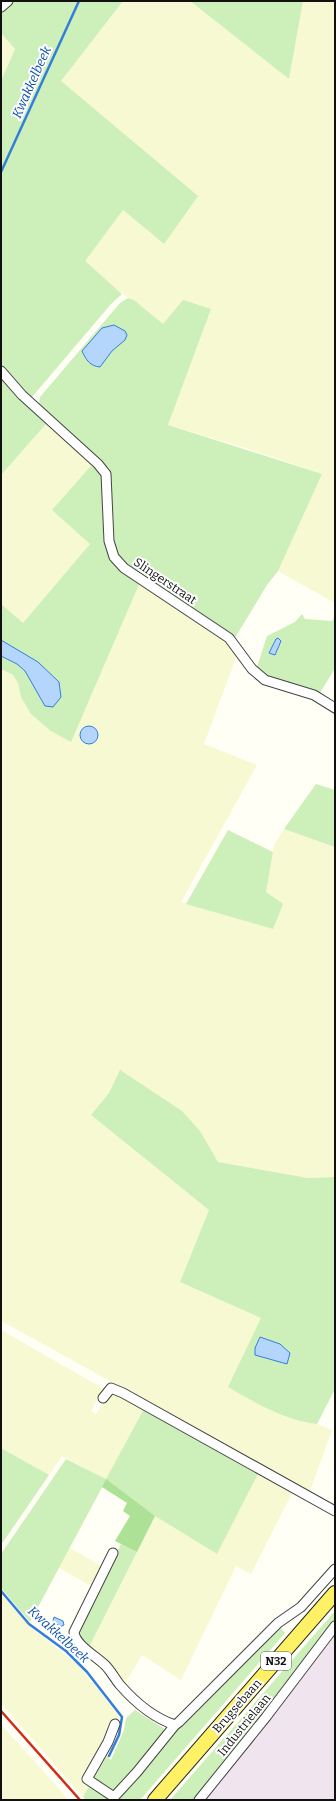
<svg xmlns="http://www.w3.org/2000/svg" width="336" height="1801" font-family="Bitter,serif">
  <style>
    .industrial { fill: #f0e5ef }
    .farmland { fill: #f6f9d1 }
    .green { fill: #cdefb9 }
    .forest { fill: #ade296 }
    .water { fill: #b4d6fc; stroke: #337edb }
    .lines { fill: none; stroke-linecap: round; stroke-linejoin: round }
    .stream { stroke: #337edb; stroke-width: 2.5 }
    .street-casing { stroke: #444; stroke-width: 11 }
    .primary-casing { stroke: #222; stroke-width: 16 }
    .street { stroke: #fff; stroke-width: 9 }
    .primary { stroke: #fff165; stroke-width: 14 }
    .rail { stroke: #d22c18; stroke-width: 2.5 }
    .labels { text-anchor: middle; stroke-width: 4; stroke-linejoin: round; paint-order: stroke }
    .shield { fill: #fff; stroke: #585858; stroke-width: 1 }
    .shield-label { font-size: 11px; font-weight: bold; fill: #111 }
    .street-label { font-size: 12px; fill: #111; stroke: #fff }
    .water-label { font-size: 13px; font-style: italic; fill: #0b4fb2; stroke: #fff }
  </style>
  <rect width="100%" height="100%" fill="#fffff5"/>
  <polygon class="industrial" points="335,1621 335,1800 194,1800 308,1655"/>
  <g class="farmland">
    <polygon points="123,1 190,1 289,79 303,1 335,1 335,603 278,571 322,474 249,449 168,425 211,309 163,324 134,300 128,298 84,261 123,210 163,244 61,81"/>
    <polygon points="1,33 15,49 1,81"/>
    <polygon points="46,424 97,467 91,543 23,623 1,604 1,475"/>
    <polygon points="140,582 222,637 237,655 204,744 257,765 181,902 273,929 266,892 274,845 284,829 335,847 335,1177 308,1178 218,1162 182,1111 120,1071 109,1093 91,1115 209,1210 180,1282 261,1318 302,1422 317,1424 332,1430 310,1491 1,1321 1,669 13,675 18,683 21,697"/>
    <polygon points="1,1330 104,1389 91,1411 96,1414 109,1395 114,1394 145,1407 106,1479 62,1456 49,1475 1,1448"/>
    <polygon points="259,1472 293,1491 251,1574 236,1566 181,1680 142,1655 124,1685 89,1647 155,1516 217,1554"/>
    <polygon points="70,1548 103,1567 93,1587 59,1568"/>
    <polygon points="1,1595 32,1629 77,1664 118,1715 117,1734 107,1756 83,1797 1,1703"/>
    <polygon points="1,1725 47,1775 68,1800 1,1800"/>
  </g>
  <g class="green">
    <polygon points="13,1 123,1 61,81 198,196 164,244 123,210 85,261 122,294 111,304 32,397 14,382 1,364 1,81 15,49 1,33 1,12"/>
    <polygon points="190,1 303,1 289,79"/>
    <polygon points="128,298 134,300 163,324 183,300 211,309 168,425 322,474 278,571 267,585 235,638 123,563 112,540 110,469 39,405 40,397 120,303"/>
    <polygon points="1,377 7,386 46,424 1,475"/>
    <polygon points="91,466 97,467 102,477 107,551 113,561 140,582 71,742 51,731 31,714 21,697 18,683 13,675 1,669 1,604 23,623 90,544 52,510"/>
    <path d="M302,614l3,5 27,2 3,-5v52l-15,25c-20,-6 -49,-10 -63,-26l10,-31 28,-14z"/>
    <polygon points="316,784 335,790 335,847 284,829"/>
    <polygon points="228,830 273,852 266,892 283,904 273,929 186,904"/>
    <path d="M120,1070l62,41 18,20 18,31 90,16 27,-1v212l-18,35c-33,-4 -61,-21 -89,-37l33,-69 -81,-36 29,-72 -118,-95 18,-22z"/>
    <polygon points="145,1407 259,1472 217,1554 155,1516 106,1480 30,1622 1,1588 1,1554 66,1459 106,1479"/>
    <polygon points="1,1448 49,1475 1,1545"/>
    <polygon points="121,1544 137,1552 89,1647 82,1642 77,1632"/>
    <polygon points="335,1611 335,1621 194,1800 170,1800"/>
    <polygon points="280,1627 285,1633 140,1800 86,1800 83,1797 107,1756 111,1760 124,1730 126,1718 135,1710 169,1732"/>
  </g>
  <polygon class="forest" points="106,1479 155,1516 137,1552 115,1541 130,1516 123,1511 127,1503 102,1487"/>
  <g class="water">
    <path d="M114,325l11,6 2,4 -2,5 -13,11 -12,16c-10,-1 -14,-7 -18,-16l20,-23z"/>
    <polygon points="278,638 281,641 275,655 269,653 276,639"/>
    <polygon points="1,640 38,662 59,682 61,697 53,707 45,706 25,671 17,664 1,656"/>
    <circle cx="89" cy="735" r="9"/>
    <polygon points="260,1337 280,1344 290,1353 287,1364 255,1355 255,1348"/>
    <polygon points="54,1617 63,1621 64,1625 60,1627 57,1624 54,1624 53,1621"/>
  </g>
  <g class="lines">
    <g class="stream">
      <polyline points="1,172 79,1"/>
      <polyline points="1,1591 29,1624 66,1651 87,1672 122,1717 119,1735 109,1756"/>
    </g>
    <defs>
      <g id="street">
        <polyline points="1,7 8,1"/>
        <polyline points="1,371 22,395 98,464 106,474 109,541 114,557 124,568 229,638 252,669 265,680 314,695 335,708"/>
        <polyline points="103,1398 111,1388 123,1393 335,1511"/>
        <path d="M113,1553l-39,79c1,13 22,24 31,33 6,6 10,14 15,20 14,16 34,33 55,40l4,-3 99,-99 23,-16 34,-38"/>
        <polyline points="115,1724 108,1742 87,1779 114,1797 137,1772 175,1725"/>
        <polyline points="199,1800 266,1717 335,1626"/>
      </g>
      <polyline id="primary" points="155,1800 335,1593"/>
    </defs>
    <use href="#street" class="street-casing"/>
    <use href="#primary" class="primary-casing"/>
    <use href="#street" class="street"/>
    <use href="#primary" class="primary"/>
    <polyline class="rail" points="1,1711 80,1800"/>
  </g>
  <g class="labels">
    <rect class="shield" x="261" y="1652" width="30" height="18" rx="3"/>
    <g class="shield-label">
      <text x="276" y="1665">N32</text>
    </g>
    <g class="street-label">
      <text transform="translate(165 581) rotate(34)" y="4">Slingerstraat</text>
      <text transform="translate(237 1706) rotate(-49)" y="4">Brugsebaan</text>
      <text transform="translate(244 1725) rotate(-51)" y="4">Industrielaan</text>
    </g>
    <g class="water-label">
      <text transform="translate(31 82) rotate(-66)" y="5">Kwakkelbeek</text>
      <text transform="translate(59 1634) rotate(42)" y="5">Kwakkelbeek</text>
    </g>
  </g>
  <rect width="336" height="1801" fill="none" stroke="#111111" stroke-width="4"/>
</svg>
